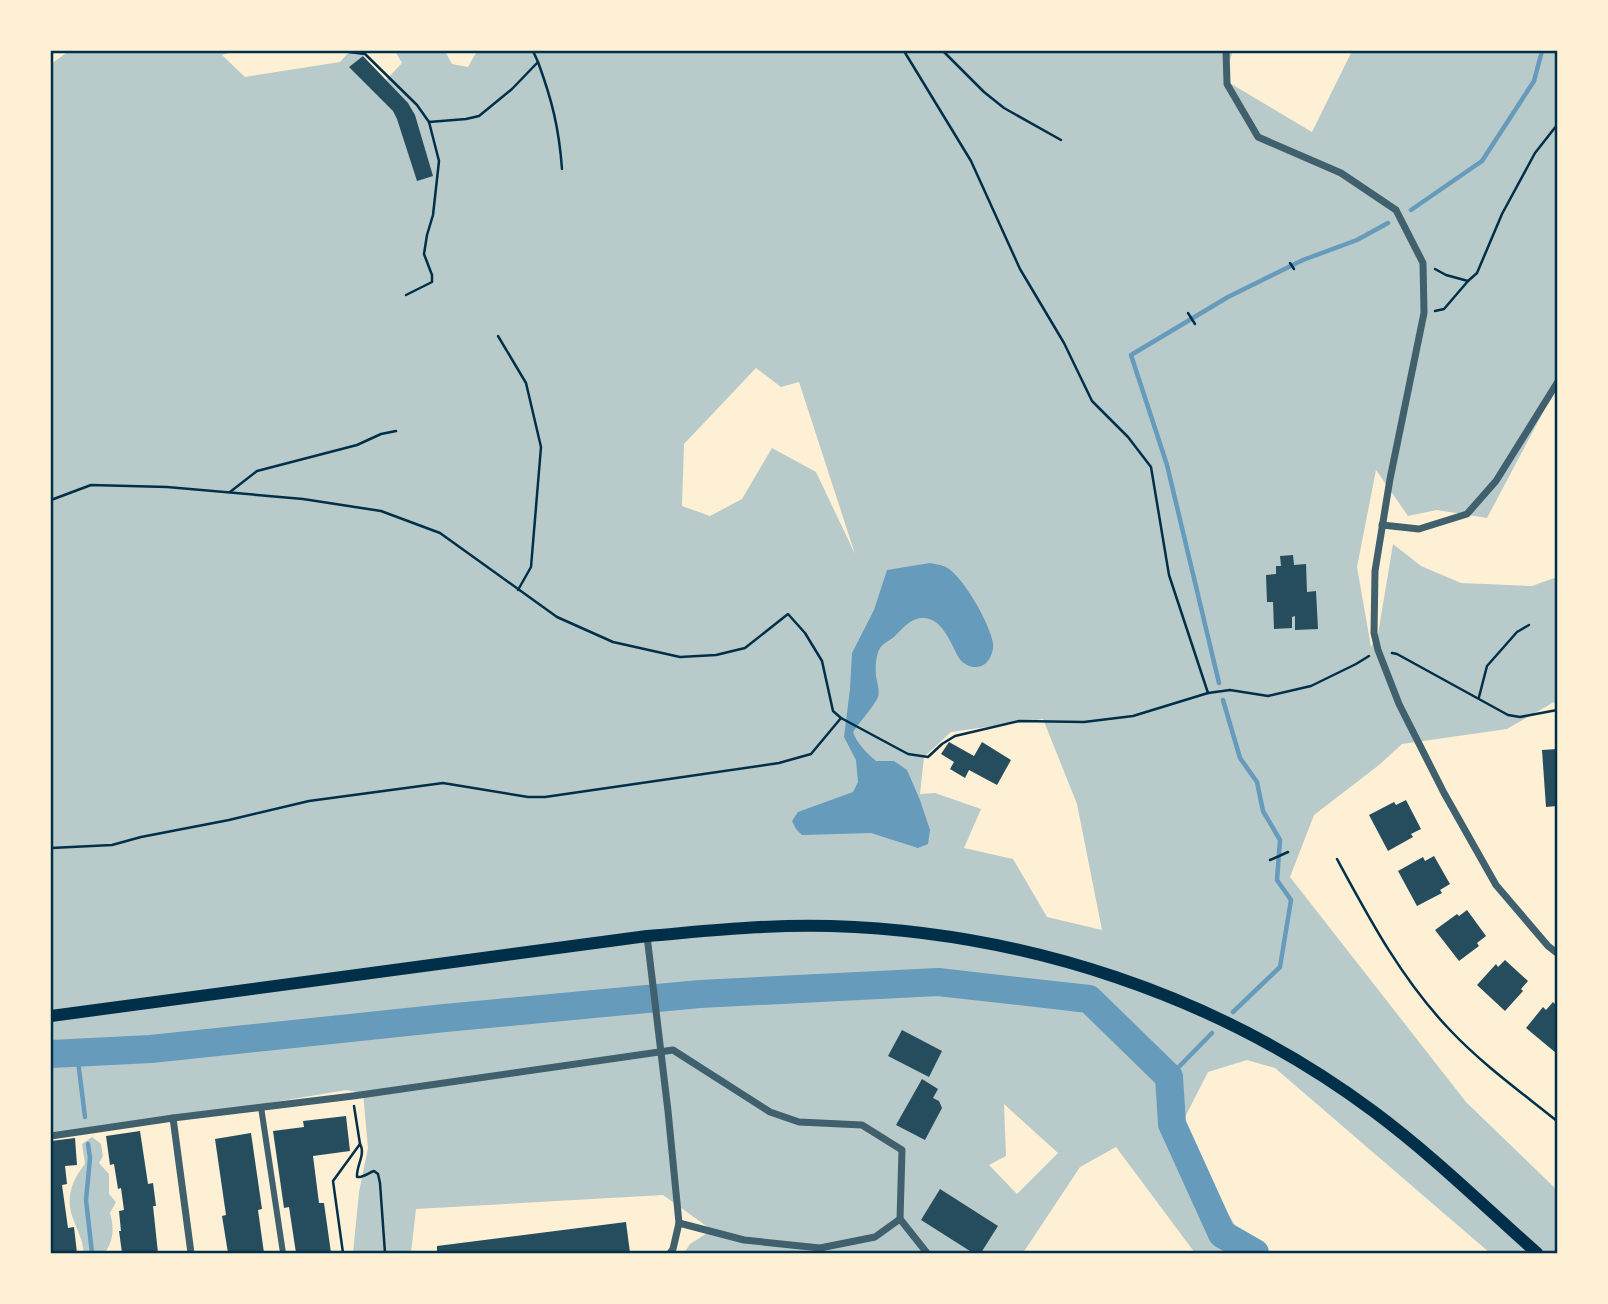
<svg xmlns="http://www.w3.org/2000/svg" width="1608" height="1304" font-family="Inter,sans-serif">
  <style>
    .green { fill: #b9caca; fill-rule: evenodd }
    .water { fill: #669bbc }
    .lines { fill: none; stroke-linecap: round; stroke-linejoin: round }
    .stream { stroke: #669bbc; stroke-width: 4.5 }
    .river { stroke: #669bbc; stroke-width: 28 }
    .building { fill: #264d5e }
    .path { stroke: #003049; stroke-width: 2.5 }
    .pedestrian { stroke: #3f606c; stroke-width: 6 }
    .minor { stroke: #3f606c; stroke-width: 7 }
    .primary { stroke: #003049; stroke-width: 12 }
    .neatline { fill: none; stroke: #003049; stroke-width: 2.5 }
  </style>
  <rect width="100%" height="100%" fill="#fdf0d5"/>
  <g class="green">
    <path d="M69,51h168l-15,4 23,22 95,-15 9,-10 -1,-1h18l-3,5 -14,11 55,33 -18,-20 16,-17 -7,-12h50l7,13 16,3 9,-16h756l-10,28 89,53 40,-81h205v335l-70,132 -50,-8 -29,6 -32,-46 -19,97 14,80 7,-13 15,-90 28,22 40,17 71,3 25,-9v137l-3,-12 -47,27 -105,15 -23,21 -65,50 -24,62 176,225 91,88v63h-67l-215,-185 -28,-8 -39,12 -25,49 14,44 43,68 14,20h-59l-79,-106 -36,20 -57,86h-42l17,-27 -77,-6 52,33h-289l6,-9 22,-14 -49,-35 -247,14 -5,44h-58l6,-61 9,-44 -5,-55 -17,-3 -143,24 -152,22v-1072zM756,368l25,19 18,-5 56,172 -39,-82 -44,-24 -30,51 -32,17 -28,-10 2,-62zM1043,719l34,85 25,126 -55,-13 -34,-58 -49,-11 17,-39 -46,-16 -15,1 4,-37 27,-25zM1004,1104l54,49 -41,41 -28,-29 17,-9z"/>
    <path d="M92,1137l9,7 2,12 -4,7 10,11v20l7,8 -6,11c4,14 4,26 -4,38l1,2h-23c-2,-15 -5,-18 -10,-32 -9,-21 -3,-40 11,-57l-3,-20z"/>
  </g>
  <path class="water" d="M930,563c5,1 12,2 16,4 17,9 44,57 47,76 1,6 -2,15 -6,19 -8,9 -22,5 -28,-4 -8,-14 -17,-42 -38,-40 -11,1 -19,11 -26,18 -5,5 -13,7 -16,14 -3,6 -4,19 -3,26 1,7 4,14 2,21 -3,8 -20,27 -25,35 4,12 14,21 23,29h18l13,9 13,30 10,30 -2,14 -10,4 -47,-15 -69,2 -6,-6 -4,-8 6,-9 55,-20 5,-10 -2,-22 -12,-23 6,-48 2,-36 22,-43 13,-40z"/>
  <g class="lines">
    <g class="stream">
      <polyline points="1411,210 1482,161 1534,81 1542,51"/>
      <polyline points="1219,683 1167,465 1131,355 1228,297 1303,260 1357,240 1388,223"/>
      <polyline points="1223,700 1240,758 1257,782 1263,811 1280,840 1277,880 1291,900 1280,967 1233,1012"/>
      <polyline points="77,1053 85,1117"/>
      <polyline points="1169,1077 1212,1033"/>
      <polyline points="88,1144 90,1158 86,1200 92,1253"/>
    </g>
    <polyline class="river" points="51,1054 151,1049 445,1018 700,994 938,982 1089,999 1169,1077 1172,1124 1222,1234 1255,1253"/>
  </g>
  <g class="building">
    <polygon points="363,56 408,103 415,115 433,176 417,181 397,119 393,111 349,67"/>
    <polygon points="1293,555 1294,565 1306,564 1307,592 1316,591 1318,629 1295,630 1295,616 1292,617 1292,628 1274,629 1273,602 1267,602 1266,575 1276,574 1276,566 1281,566 1280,556"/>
    <polygon points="949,742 974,756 982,742 1011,760 997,785 969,770 965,778 950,769 954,762 941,754"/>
    <polygon points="1557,749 1557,806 1546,807 1542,750"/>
    <polygon points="1406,800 1421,829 1411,834 1413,837 1388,851 1369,815 1394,802 1396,805"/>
    <polygon points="1434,856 1450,884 1440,890 1442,893 1417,906 1398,871 1423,857 1425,861"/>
    <polygon points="1467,910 1486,936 1477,943 1479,946 1459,961 1435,930 1457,914 1459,916"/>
    <polygon points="1505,960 1528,981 1521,989 1523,991 1505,1011 1477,985 1496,964 1498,967"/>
    <polygon points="1553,1002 1557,1006 1557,1051 1556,1053 1526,1028 1543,1007 1546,1010"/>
    <polygon points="902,1030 942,1051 929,1077 888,1056"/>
    <polygon points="922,1079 938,1089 933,1098 939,1101 942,1108 925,1140 896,1125"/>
    <polygon points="346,1116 350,1151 313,1156 319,1203 324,1203 331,1253 296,1253 289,1207 284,1208 273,1131 304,1127 303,1121"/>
    <polygon points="140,1131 148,1184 153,1183 156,1206 153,1206 158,1253 122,1253 119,1231 121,1231 119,1211 124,1210 121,1188 118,1189 114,1164 110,1165 106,1136"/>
    <polygon points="251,1133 262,1209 258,1210 264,1253 228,1253 222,1216 226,1215 215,1139"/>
    <polygon points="75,1138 77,1165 65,1166 67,1184 62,1185 68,1228 74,1227 77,1253 51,1253 51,1141"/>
    <polygon points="940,1189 998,1226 981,1253 973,1253 921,1220"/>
    <polygon points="626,1222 630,1253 437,1253 437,1246"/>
  </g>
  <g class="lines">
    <g class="path">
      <polyline points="533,51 538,62"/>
      <polyline points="904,51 971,161 1020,269 1064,343 1092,401 1128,437 1151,467 1169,575 1208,693"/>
      <polyline points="943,51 984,92 1004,108 1061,140"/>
      <polyline points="349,52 365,54 417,105 429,122 439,161 433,215 427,235 424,254 432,275 432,282 406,295"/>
      <path d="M429,122l37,-3 13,-3 33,-27 26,-27c14,38 21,66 24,107"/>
      <polyline points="1290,263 1294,269"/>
      <polyline points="1435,269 1446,275 1468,281 1477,273 1502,214 1535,153 1557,125"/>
      <polyline points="1435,311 1444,309 1468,281"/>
      <polyline points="1188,313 1195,324"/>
      <polyline points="498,336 526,383 541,447 531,567 518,590"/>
      <polyline points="230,492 257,471 357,445 381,434 396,431"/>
      <polyline points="51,500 91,485 167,487 303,499 381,511 440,533 557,617 613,642 680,657 716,655 745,648 788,614 805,633 822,661 833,711 841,718 908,754 928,757 942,744 955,736 1019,721 1084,722 1133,716 1208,693 1230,690 1268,696 1311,686 1356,664 1369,656"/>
      <polyline points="1392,653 1397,654 1508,715 1520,717 1557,710"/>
      <polyline points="1479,697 1487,666 1517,632 1529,625"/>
      <polyline points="51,848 112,845 141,837 229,820 309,801 443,783 528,797 545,797 779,763 811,754 841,718"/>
      <path d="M1337,859c33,61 65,121 113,171 32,34 71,62 107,91"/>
      <polyline points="1270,860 1288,852"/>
      <path d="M354,1106l6,38c6,10 -4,22 -3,33 6,1 11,-4 17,-6l4,3 2,9 5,70"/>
      <polyline points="343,1253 333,1181 360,1144"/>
    </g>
    <polyline class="pedestrian" points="261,1107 283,1253"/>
    <g class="minor">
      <polyline points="1226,51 1227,84 1258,137 1341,173 1396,210 1423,263 1424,313 1390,479 1375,571 1374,633 1378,650 1399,704 1444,793 1496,885 1548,946 1557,953"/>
      <polyline points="1382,525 1419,529 1467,514 1496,481 1557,383"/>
      <polyline points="647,936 668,1111 679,1223 673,1249 670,1253"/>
      <polyline points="173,1118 191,1253"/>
      <polyline points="51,1136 173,1118 353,1096 673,1050 770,1112 799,1122 862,1125 902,1150 900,1219"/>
      <polyline points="679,1223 744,1240 820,1248 875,1237 900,1219 927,1253"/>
    </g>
    <path class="primary" d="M51,1016l596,-80c61,-5 123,-12 184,-10 194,6 386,69 542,185 58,43 110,94 164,142"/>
  </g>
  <rect width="1608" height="1304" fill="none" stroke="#fdf0d5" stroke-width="105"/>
  <rect x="52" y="52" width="1504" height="1200" class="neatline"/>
</svg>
